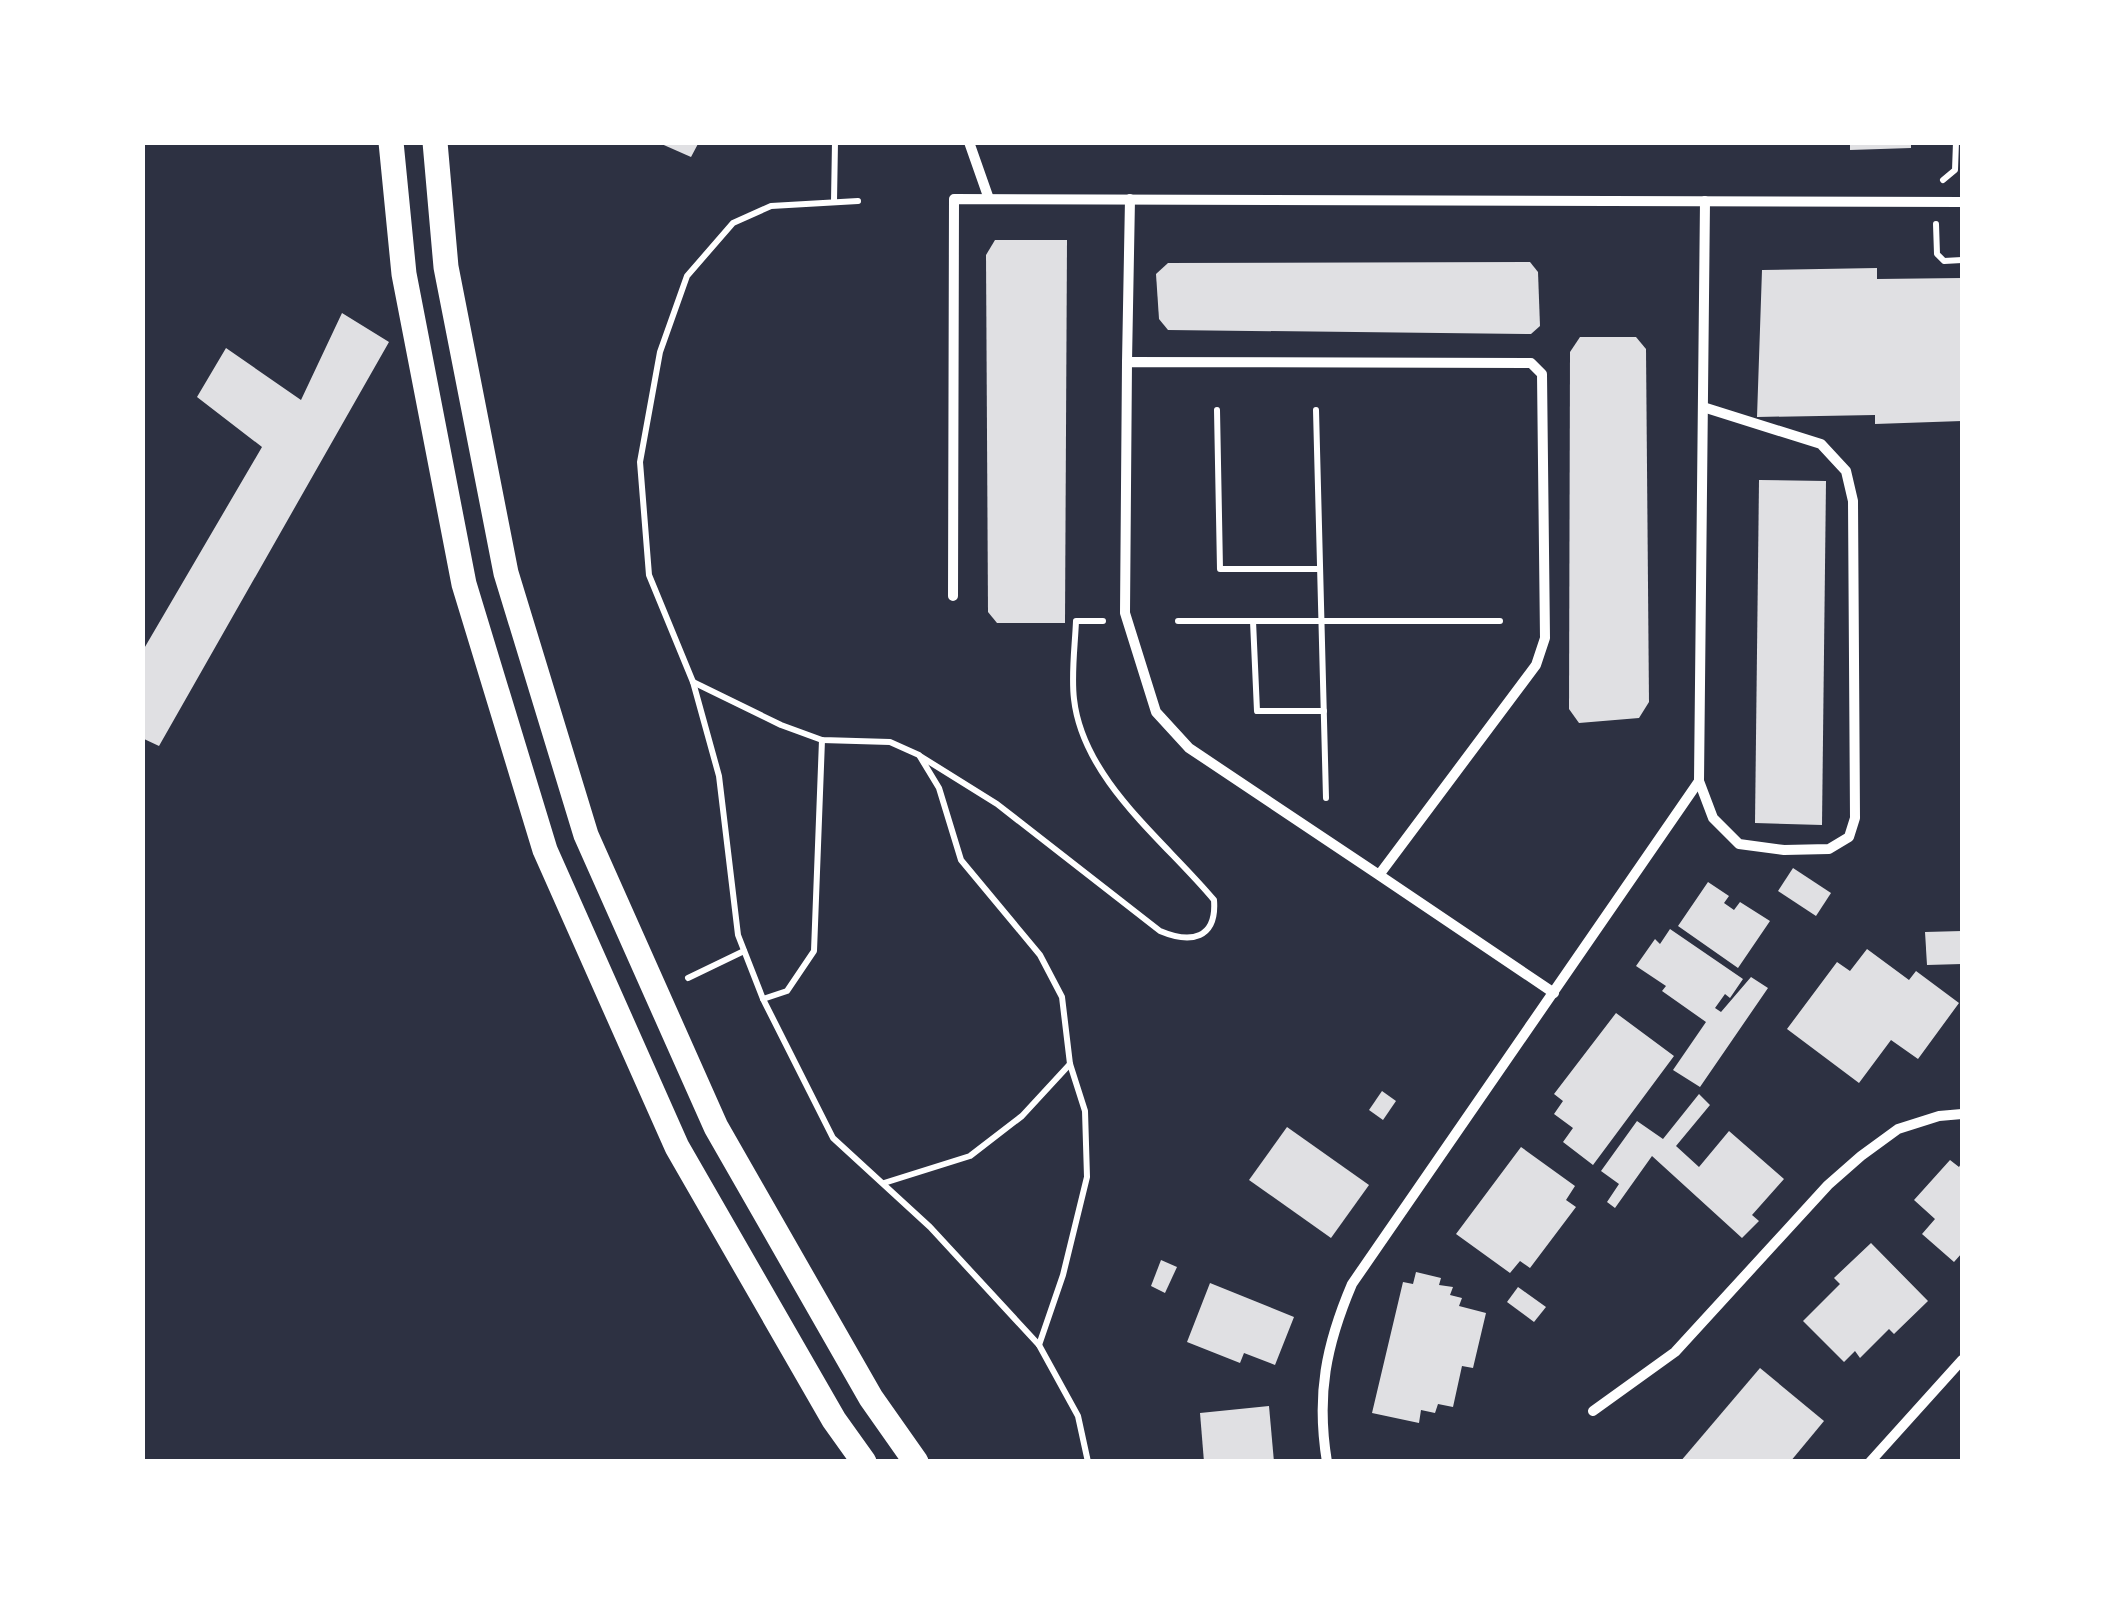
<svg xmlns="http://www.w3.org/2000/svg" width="2105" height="1604" font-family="Inter,sans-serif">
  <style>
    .building { fill: #e0e0e3 }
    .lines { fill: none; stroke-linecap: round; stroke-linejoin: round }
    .path { stroke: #fff; stroke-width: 6 }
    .minor { stroke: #fff; stroke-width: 10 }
    .primary { stroke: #fff; stroke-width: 25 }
  </style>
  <rect width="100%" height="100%" fill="#2d3142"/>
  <g class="building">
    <polygon points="657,142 699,142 691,157"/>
    <polygon points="1850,142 1911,142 1911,148 1850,150"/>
    <polygon points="995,240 1067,240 1065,623 997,623 988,612 986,255"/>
    <polygon points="1530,262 1538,272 1540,326 1531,334 1168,330 1159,319 1156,274 1168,263"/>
    <polygon points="1877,268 1877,279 1962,278 1962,421 1875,424 1875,415 1757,417 1762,270"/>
    <polygon points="342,313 389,342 159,746 142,738 142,652 262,447 197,397 226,348 301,400"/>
    <polygon points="1580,337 1636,337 1646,349 1649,702 1639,718 1579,723 1569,709 1570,352"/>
    <polygon points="1759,480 1826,481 1822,825 1755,823"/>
    <polygon points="1793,868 1831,893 1816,916 1778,891"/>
    <polygon points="1708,882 1729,896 1724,903 1734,910 1740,902 1770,921 1738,968 1678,926"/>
    <polygon points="1670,929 1743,979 1730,998 1725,994 1715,1008 1721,1012 1751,977 1768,988 1700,1087 1673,1070 1706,1022 1662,991 1666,986 1636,966 1655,939 1660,944"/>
    <polygon points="1962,931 1962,964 1927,965 1925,932"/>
    <polygon points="1867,949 1909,980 1916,971 1959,1003 1918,1059 1891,1040 1859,1083 1787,1029 1837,962 1850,971"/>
    <polygon points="1616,1013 1674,1056 1593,1165 1563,1142 1573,1128 1554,1114 1563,1101 1554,1094"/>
    <polygon points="1382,1091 1396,1101 1383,1120 1369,1110"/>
    <polygon points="1699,1094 1710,1105 1676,1146 1699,1167 1729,1131 1784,1179 1752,1215 1759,1221 1742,1238 1652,1156 1615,1208 1607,1202 1619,1184 1601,1171 1637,1121 1663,1139"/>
    <polygon points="1287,1127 1369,1185 1331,1238 1249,1180"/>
    <polygon points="1521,1147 1575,1186 1566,1200 1576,1207 1530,1268 1520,1261 1510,1273 1456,1234"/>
    <polygon points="1950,1160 1959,1167 1962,1162 1962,1253 1954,1262 1922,1234 1935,1219 1914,1200"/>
    <polygon points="1871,1243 1928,1301 1894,1334 1889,1329 1860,1358 1855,1351 1844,1362 1803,1321 1840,1284 1834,1278"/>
    <polygon points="1161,1260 1177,1267 1165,1293 1151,1286"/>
    <polygon points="1416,1272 1441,1278 1439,1285 1453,1287 1450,1295 1462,1298 1459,1306 1486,1313 1473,1368 1462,1366 1453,1407 1438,1404 1435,1413 1421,1410 1419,1423 1372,1413 1403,1282 1413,1284"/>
    <polygon points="1210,1283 1294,1317 1275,1365 1244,1353 1240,1363 1187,1342"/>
    <polygon points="1518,1287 1546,1307 1534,1322 1507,1302"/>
    <polygon points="1760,1368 1824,1421 1790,1462 1680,1462"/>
    <polygon points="1269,1406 1274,1462 1204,1462 1200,1413"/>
  </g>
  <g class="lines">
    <g class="path">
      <polyline points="1943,180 1955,170 1956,142"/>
      <polyline points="834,201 835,142"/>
      <polyline points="858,201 771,206 733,223 687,276 660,352 640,462 649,575 693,682 719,776 738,935 763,999 833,1138 930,1227 1039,1345 1078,1416 1088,1462"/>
      <polyline points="1936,224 1937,254 1944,261 1962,260"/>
      <polyline points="1217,410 1220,569 1319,569"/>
      <polyline points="1316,410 1326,798"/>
      <polyline points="1178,621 1500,621"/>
      <polyline points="1253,621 1257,711 1324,711"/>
      <polyline points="693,682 781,725 822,740 890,742 919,755 939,788 961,860 1040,955 1062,997 1070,1064 1085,1111 1087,1177 1063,1275 1039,1345"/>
      <path d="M920,756l77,48 163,127c31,13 57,8 54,-31 -49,-59 -131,-120 -140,-201 -3,-25 1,-53 2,-78h27"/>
      <polyline points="688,978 744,951"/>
      <polyline points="763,999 787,991 814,951 822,740"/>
      <polyline points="884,1183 970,1156 1022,1116 1070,1064"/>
    </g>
    <g class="minor">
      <polyline points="969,142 989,199"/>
      <polyline points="1127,362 1130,199"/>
      <polyline points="953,596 954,199 1962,202"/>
      <polyline points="1699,781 1713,818 1739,844 1784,850 1829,849 1849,837 1855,818 1853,501 1846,471 1821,444 1703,407"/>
      <polyline points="1379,875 1189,748 1156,712 1125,613 1127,362 1531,363 1542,374 1545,638 1536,665 1379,875 1554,993"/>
      <polyline points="1593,1411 1675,1352 1828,1185 1861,1156 1898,1129 1939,1116 1962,1114"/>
      <path d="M1327,1462c-11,-67 -1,-117 25,-178l347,-503 6,-580"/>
      <polyline points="1870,1462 1962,1360"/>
    </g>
    <g class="primary">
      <polyline points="391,142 404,274 464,584 545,850 677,1147 834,1420 864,1462"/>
      <polyline points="435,142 446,267 506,573 586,835 716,1127 871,1398 916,1462"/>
    </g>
  </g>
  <rect width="2105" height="1604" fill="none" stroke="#ffffff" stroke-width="290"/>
</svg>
